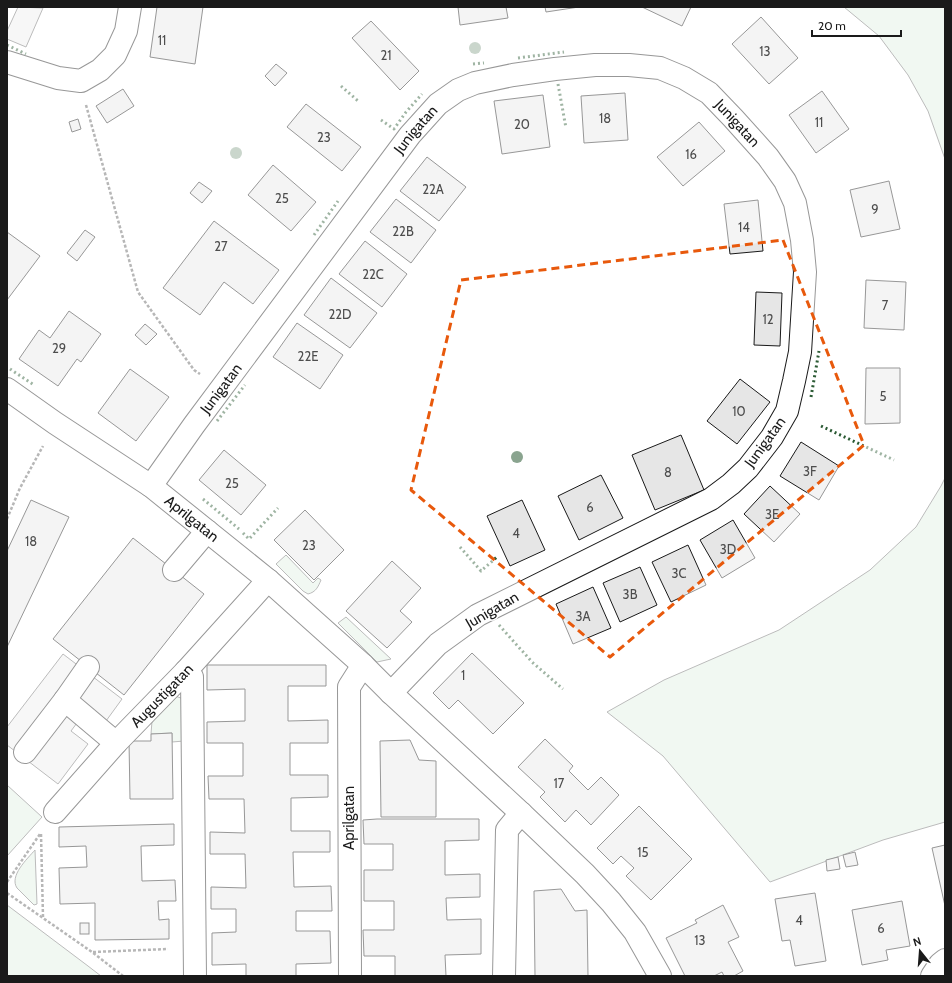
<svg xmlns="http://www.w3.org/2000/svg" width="952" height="983" font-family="Cabin,sans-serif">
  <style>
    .green { fill: #e0efe3; stroke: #6a6a6a }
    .parking { fill: #ededed; stroke: #6a6a6a }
    .building { fill: #e6e6e6; stroke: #1a1a1a }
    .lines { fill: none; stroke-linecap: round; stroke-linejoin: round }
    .minor-casing { stroke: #1a1a1a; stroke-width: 24 }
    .path { stroke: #5f5f5f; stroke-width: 2.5; stroke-dasharray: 3 2; stroke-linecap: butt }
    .minor { stroke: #fff; stroke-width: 22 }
    .hedge { stroke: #2b5a34; stroke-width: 3; stroke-dasharray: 2 3; stroke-linecap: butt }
    .tree { fill: #8aa48f }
    .marked { fill: none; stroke: #e8590c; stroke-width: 3; stroke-dasharray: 8 5; stroke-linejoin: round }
    .labels { text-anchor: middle; stroke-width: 3; stroke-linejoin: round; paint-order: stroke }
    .number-label { font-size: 13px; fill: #4d4d4d }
    .street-label { font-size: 15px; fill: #1a1a1a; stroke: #fff }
  </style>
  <rect width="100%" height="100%" fill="#fff"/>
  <g class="green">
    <polygon points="844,7 945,7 945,159 928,111 908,75 879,36"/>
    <polygon points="945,478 945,822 883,840 770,882 663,756 607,712 664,680 779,630 870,570 916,527 941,486"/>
    <path d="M286,555l27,28 5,-5 3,2c-3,7 -5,12 -13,14l-5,-3 -27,-27z"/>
    <polygon points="346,617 391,659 377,662 338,623"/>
    <polygon points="175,696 181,698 184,702 184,741 172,742 172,733 151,734 152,721"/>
    <polygon points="7,785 42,817 7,856"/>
    <path d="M35,850l2,54 -3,1 -17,-17c-8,-12 10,-29 18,-38z"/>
    <polygon points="7,905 88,966 101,976 7,976"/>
  </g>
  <g class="parking">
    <polygon points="18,7 43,8 26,47 7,39 7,31"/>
    <polygon points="63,654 122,699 106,721 88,708 71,731 88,744 58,784 7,745 7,727"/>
  </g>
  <g class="building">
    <polygon points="157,7 203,7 195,64 150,57"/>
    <polygon points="458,7 506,7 508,18 460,25"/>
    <polygon points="545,7 579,7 546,12"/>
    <polygon points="642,7 691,7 682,26"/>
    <polygon points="761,17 798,58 769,84 732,44"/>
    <polygon points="371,21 419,71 400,90 352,38"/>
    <polygon points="276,64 287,73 275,86 265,76"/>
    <polygon points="123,89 134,106 107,123 96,106"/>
    <polygon points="822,91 849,129 816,153 789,115"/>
    <polygon points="625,93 628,140 584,143 581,96"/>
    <polygon points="543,95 550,147 502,154 494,101"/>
    <polygon points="306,104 361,147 342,171 287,127"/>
    <polygon points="78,119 81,129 72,132 69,122"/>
    <polygon points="699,122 725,151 683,186 657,157"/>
    <polygon points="427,157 466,187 439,221 400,191"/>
    <polygon points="273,165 316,202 291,231 248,195"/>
    <polygon points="889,181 900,229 861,237 850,190"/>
    <polygon points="199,182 212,191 202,203 190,193"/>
    <polygon points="396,199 436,230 411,263 370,232"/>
    <polygon points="758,200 763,251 730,254 724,204"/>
    <polygon points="214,221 279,270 253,304 224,282 200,315 163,288"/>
    <polygon points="85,230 95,237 77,261 67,253"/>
    <polygon points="7,232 40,256 7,300"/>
    <polygon points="365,241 407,274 382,307 339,274"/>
    <polygon points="331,278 377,313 350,348 304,315"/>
    <polygon points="866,280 906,282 904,330 864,328"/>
    <polygon points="756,292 782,293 780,346 754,345"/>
    <polygon points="69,311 101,334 81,362 77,359 58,386 19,359 39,330 50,338"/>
    <polygon points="297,323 343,355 320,389 273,357"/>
    <polygon points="145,324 157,334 146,345 135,335"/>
    <polygon points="866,368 900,368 900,423 865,424"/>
    <polygon points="130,369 169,397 136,441 98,413"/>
    <polygon points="740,379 770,402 737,444 707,421"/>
    <polygon points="681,435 704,490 655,510 632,455"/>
    <polygon points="801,442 839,466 819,500 780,476"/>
    <polygon points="224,450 266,485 241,515 199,480"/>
    <polygon points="601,475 623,518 579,540 558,496"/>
    <polygon points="770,486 800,514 774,542 744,514"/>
    <polygon points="31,500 69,517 7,647 7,551"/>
    <polygon points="522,500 545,550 510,566 487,516"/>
    <polygon points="305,510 344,550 314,580 274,540"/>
    <polygon points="733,520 755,558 722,578 700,540"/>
    <polygon points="133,538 204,594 124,695 53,639"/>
    <polygon points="688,545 706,585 671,602 652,562"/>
    <polygon points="392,561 421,588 400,611 412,622 387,648 346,611"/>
    <polygon points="640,567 657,605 620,622 603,583"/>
    <polygon points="593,587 611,628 573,644 556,604"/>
    <polygon points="472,653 524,703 493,734 458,700 449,709 433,693"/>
    <polygon points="207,665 326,665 326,686 288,686 288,721 328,720 328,743 290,743 290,775 328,775 328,797 291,798 291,831 330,831 330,852 293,852 294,887 331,886 332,911 296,911 296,931 330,931 331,963 296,964 296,976 246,976 246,964 212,965 212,933 236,932 236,909 211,909 211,887 246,888 245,854 210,854 210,832 245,833 244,799 209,799 208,776 243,776 243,743 207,743 207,722 245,721 245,689 207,690"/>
    <polygon points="172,733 173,799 130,799 129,741 151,741 151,734"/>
    <polygon points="545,739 573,766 569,771 588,790 601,777 619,795 591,825 576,810 565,822 540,797 545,792 518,767"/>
    <polygon points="410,740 419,760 436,761 436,817 381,817 380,741"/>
    <polygon points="639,806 692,859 651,900 626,876 634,868 621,856 613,864 597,848"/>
    <polygon points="377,819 479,819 479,840 445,841 445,875 480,874 480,897 446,898 447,920 481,919 481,954 445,955 446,976 395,976 395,956 364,956 363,930 394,930 394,901 364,901 364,870 393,870 393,844 364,844 363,820"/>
    <polygon points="174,824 174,845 141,846 142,881 175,880 176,901 158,901 159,920 169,919 169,939 95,940 95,903 60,904 59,868 87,867 86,846 59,847 59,827"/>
    <polygon points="945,845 945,906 932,848"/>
    <polygon points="855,852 858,865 846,867 843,855"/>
    <polygon points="838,857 840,869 827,871 826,860"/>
    <polygon points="561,889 575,911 587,910 588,976 535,976 534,891"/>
    <polygon points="815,893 826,961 795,966 790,940 782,941 775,899"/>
    <polygon points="902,901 910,946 886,950 888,960 862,965 852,910"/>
    <polygon points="723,905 739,937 728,942 743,971 734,976 724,976 722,972 714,976 685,976 666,938 697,923 695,920"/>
    <rect x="80" y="923" width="9" height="11"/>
  </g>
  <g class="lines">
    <defs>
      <g id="minor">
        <polyline points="7,62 58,78 81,81 100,70 115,55 126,31 130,7"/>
        <path id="s1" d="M7,389l48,34 96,63 117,94 95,85 28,28 130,120 64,61 26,28 24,30 25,44"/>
        <path id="s2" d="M151,486l43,-61 216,-290 28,-31 20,-14 17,-7 38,-8 42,-6 40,-4h34l31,3 24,10 25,15 24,25 35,39 17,24 10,22 7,37 3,32 -5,80 -6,29 -7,30 -15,26 -24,31 -17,16 -20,15 -233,116 -40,29 -47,49"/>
        <polyline points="174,570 207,531"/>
        <polyline points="186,671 192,677 195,976"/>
        <polyline points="65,700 116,743"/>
        <polyline points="25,752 65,700 88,667"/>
        <path id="s3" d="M55,812l61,-69 70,-72 82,-91"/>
        <polyline points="350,976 349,687 363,665"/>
        <polyline points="504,976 507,830 521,813"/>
        <polyline points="932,976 940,964 945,960"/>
      </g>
    </defs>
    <use href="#minor" class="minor-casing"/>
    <g class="path">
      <polyline points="86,105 138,292 194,370 200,374"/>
      <polyline points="7,519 20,488 43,446"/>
      <polyline points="41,834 43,917"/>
      <polyline points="7,882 40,834"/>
      <polyline points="7,893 92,952 123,976"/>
      <polyline points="93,952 168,949"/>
    </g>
    <use href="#minor" class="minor"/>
    <g class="hedge">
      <polyline points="7,45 26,54"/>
      <polyline points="518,58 564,52"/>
      <polyline points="473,64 484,63"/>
      <polyline points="558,84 566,128"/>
      <polyline points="341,86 358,101"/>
      <polyline points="381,120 394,129 406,112 422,94"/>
      <polyline points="314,235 338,201"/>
      <polyline points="10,369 34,385"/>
      <polyline points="811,397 819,351"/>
      <polyline points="217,421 245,385"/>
      <polyline points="821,426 894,460"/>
      <polyline points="203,499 239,529"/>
      <polyline points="243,533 249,539 278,508"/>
      <polyline points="460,547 481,571 498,556"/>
      <polyline points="499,625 532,662 563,689"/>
    </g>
  </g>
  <g class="tree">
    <circle cx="475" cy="48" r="6"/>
    <circle cx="236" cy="153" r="6"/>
    <circle cx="517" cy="457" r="6"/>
  </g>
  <path d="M0 0H952V983H0ZM783,240l81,205 -254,212 -199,-167 50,-210z" fill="#fff" fill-opacity=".55" fill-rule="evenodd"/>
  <path class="marked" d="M783,240l81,205 -254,212 -199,-167 50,-210z"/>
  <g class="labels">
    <g class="number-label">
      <text x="162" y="45">11</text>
      <text x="765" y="56">13</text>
      <text x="386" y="60">21</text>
      <text x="605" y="123">18</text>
      <text x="819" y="127">11</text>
      <text x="522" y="129">20</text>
      <text x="324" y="142">23</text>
      <text x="691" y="159">16</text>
      <text x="433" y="194">22A</text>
      <text x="282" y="203">25</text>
      <text x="875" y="214">9</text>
      <text x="744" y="232">14</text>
      <text x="403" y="236">22B</text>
      <text x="221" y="251">27</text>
      <text x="373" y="279">22C</text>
      <text x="885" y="310">7</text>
      <text x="340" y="319">22D</text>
      <text x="768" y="324">12</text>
      <text x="59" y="353">29</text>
      <text x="308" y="361">22E</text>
      <text x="883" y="401">5</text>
      <text x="739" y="416">10</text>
      <text x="810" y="476">3F</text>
      <text x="668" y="477">8</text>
      <text x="232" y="488">25</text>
      <text x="590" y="512">6</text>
      <text x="772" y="519">3E</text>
      <text x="516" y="538">4</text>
      <text x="31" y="546">18</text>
      <text x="309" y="550">23</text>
      <text x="728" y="554">3D</text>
      <text x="679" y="578">3C</text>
      <text x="630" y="599">3B</text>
      <text x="583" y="621">3A</text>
      <text x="463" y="680">1</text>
      <text x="559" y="788">17</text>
      <text x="643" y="857">15</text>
      <text x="799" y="925">4</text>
      <text x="881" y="933">6</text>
      <text x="700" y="945">13</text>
    </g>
    <g class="street-label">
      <text dy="5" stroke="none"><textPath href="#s2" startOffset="804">Junigatan</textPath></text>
      <text dy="5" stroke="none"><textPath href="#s2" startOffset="444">Junigatan</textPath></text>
      <text dy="5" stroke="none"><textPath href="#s2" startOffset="120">Junigatan</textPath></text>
      <text transform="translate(765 442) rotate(-54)" y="5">Junigatan</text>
      <text dy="5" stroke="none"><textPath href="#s1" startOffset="226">Aprilgatan</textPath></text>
      <text transform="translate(492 610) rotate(-30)" y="5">Junigatan</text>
      <text dy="5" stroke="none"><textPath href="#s3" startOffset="158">Augustigatan</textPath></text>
      <text transform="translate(349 818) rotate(-90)" y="5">Aprilgatan</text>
    </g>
  </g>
  <rect width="952" height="983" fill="none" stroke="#1a1a1a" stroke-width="16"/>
  <g transform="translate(920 951) rotate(343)" stroke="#ffffff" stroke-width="3" paint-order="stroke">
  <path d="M0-3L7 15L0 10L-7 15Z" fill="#1a1a1a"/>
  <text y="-6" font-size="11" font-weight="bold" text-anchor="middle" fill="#1a1a1a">N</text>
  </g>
  <path d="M812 30v6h89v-6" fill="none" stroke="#1a1a1a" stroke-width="2"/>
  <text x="818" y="30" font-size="12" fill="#1a1a1a" stroke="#ffffff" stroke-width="3" paint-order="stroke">20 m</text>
</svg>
